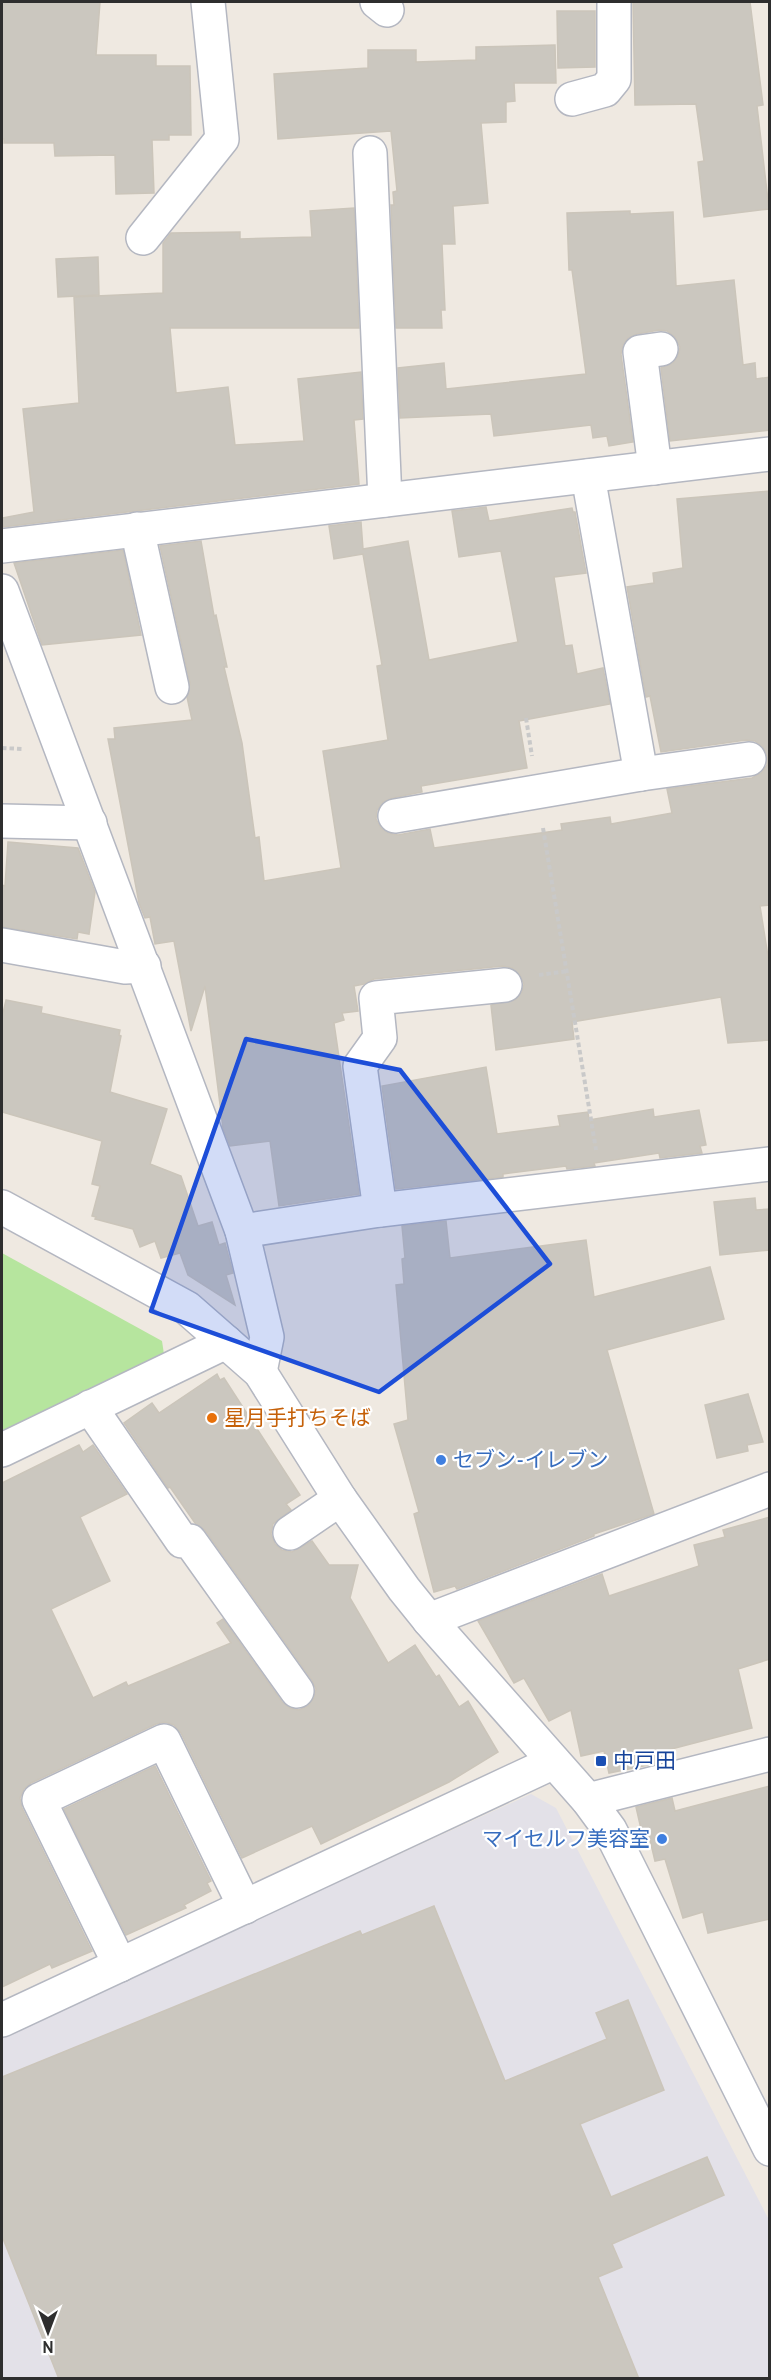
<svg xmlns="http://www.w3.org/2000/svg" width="771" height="2380" font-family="Overpass,'Noto Sans JP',sans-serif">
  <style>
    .industrial { fill: #e3e1e8 }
    .green { fill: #b6e59e }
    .building { fill: #cbc7bf; stroke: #cbc5ba; stroke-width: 1.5 }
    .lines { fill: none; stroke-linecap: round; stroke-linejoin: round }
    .minor-casing { stroke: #b4b7c1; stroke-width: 36 }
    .path { stroke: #c9c9c9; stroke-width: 4; stroke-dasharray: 4.5 3; stroke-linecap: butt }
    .minor { stroke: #fff; stroke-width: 33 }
    .marked { fill: #1d4ed8; fill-opacity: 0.2; stroke: #1d4ed8; stroke-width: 4.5; stroke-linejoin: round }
    .food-dot { fill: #e8710a; stroke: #fff; stroke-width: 2 }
    .shop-dot { fill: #3f7fe0; stroke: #fff; stroke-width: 2 }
    .transit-dot { fill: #1a4fb4; stroke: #fff; stroke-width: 2 }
    .labels { text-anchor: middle; stroke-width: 4.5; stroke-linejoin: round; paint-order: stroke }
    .food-label { font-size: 21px; fill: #c56008; stroke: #fff; text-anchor: start }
    .shop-label { font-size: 21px; fill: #366cbe; stroke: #fff; text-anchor: start }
    .transit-label { font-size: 21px; fill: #164399; stroke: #fff; text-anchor: start }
  </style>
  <rect width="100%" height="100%" fill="#efe9e1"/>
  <polygon class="industrial" points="531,1794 556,1808 769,2220 769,2378 2,2378 2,2036"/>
  <polygon class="green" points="2,1253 162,1341 165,1361 2,1442"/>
  <g class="building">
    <polygon points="2,2 100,2 96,55 156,55 156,66 190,66 191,135 169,135 169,140 152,140 154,193 116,194 115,155 55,156 54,143 4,143 4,139 2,139"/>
    <polygon points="633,2 750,2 763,105 757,106 769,209 704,217 698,162 704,161 696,104 635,105"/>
    <polygon points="557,11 595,11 595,67 558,68"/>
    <polygon points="555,45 556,83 514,83 515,101 506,102 506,122 481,123 488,203 453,206 455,244 442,244 445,310 441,310 442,328 396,328 391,205 394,205 393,192 397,191 391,131 278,139 274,74 368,68 368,50 416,50 416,62 476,60 476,47"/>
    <polygon points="354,208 359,328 170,328 176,393 228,387 235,445 304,441 298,379 361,372 363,419 354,420 359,484 3,527 2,518 34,512 23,409 79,403 74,297 163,293 163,243 171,233 240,232 240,239 312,237 310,211"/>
    <polygon points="630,211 630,214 673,212 676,286 734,280 743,365 755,363 756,379 770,377 770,430 670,441 661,368 673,363 678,356 680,347 675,337 667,331 659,330 637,334 628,338 623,345 621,354 633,442 609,446 607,436 593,438 591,425 494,436 491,414 400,418 398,368 444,363 446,389 586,374 572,270 569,270 567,213"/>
    <polygon points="98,257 99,295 58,297 56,259"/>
    <polygon points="770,491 770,905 760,906 770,969 770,1040 728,1043 721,997 572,1022 574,1039 496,1050 491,1005 515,1000 522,992 524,984 520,975 512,968 503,966 374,979 364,984 354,986 358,1011 342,1013 344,1020 334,1023 359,1194 279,1206 270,1141 230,1146 223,1128 205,986 191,1031 174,941 155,944 150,917 145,918 139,903 108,739 115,739 114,728 192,720 187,697 190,683 160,546 201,541 214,616 216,615 227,667 224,667 242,743 255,838 259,837 264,881 341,868 323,751 388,740 377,666 382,665 363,554 334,559 329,526 361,522 363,549 408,541 429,660 518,642 501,551 459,557 452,511 486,507 489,521 572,508 573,512 575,512 586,573 554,577 565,646 572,645 577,674 603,668 610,704 519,721 527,768 421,786 422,792 392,798 383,802 377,810 376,819 381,828 388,833 398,835 430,829 434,848 562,830 561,824 610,817 611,824 672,813 667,789 752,778 761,773 767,765 767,756 763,747 755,741 746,740 661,752 650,696 646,697 627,587 654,583 653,573 683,568 677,499"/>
    <polygon points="123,550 141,635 42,645 14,563"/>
    <polygon points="8,842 78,848 95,892 89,934 78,932 77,939 2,927 2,885 5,886"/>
    <polygon points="6,1000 42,1007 41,1013 120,1030 119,1035 121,1036 110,1092 167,1109 150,1164 181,1176 198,1226 212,1222 219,1245 225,1243 233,1273 226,1275 235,1305 188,1275 180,1253 161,1258 155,1241 140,1247 133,1229 95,1219 96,1217 92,1216 100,1186 92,1184 102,1141 2,1112 2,1017"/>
    <polygon points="486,1067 497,1134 560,1126 558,1116 588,1112 589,1120 653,1109 654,1117 699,1110 706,1145 700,1146 702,1153 660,1158 659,1153 594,1163 595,1166 567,1169 566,1166 503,1174 503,1177 396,1189 382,1086"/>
    <polygon points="755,1198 756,1210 770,1209 770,1250 720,1255 714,1202"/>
    <polygon points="446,1221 450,1258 586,1240 594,1297 710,1267 724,1319 607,1350 654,1514 594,1534 594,1536 457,1589 455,1586 434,1592 414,1514 419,1512 394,1424 408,1420 396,1285 404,1284 402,1259 405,1258 402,1226"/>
    <polygon points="217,1374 220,1380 224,1378 300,1495 286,1504 291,1510 273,1524 271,1534 275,1544 282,1550 292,1552 312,1541 329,1565 358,1565 350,1598 388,1663 415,1645 436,1677 439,1675 459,1707 468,1701 498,1752 449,1782 321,1844 312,1826 242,1858 181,1733 174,1725 165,1722 156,1724 31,1783 24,1789 20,1798 22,1808 92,1951 52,1968 50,1964 2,1987 2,1483 79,1445 83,1452 93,1445 127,1494 80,1517 110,1581 51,1609 93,1698 126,1682 128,1686 231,1643 217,1623 223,1619 282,1702 290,1708 299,1710 308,1706 314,1698 316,1689 312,1680 205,1530 195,1523 170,1487 168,1488 124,1423 152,1403 159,1413"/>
    <polygon points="748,1394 763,1442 747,1445 748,1451 717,1458 705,1405"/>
    <polygon points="770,1517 770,1659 738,1669 752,1728 660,1752 663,1762 609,1773 604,1751 581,1756 571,1710 549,1721 524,1678 514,1683 478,1621 602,1574 609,1596 699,1566 694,1545 725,1537 723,1530"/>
    <polygon points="155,1766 211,1881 207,1883 211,1891 184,1905 186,1908 126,1935 64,1809"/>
    <polygon points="770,1786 770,1919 708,1933 703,1912 683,1918 665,1859 655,1861 650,1840 644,1842 636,1807 672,1798 675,1811"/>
    <polygon points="434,1906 505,2081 607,2039 596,2013 628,2000 664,2090 580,2124 611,2197 707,2157 724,2195 612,2244 622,2267 598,2277 639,2379 59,2379 2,2236 2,2077 360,1931 362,1935"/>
  </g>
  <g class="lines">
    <defs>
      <g id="minor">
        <polyline points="377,2 387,10"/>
        <polyline points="572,99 605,90 614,79 614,2"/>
        <polyline points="370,153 385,500"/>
        <polyline points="143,238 222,139 208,2"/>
        <polyline points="655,468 640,352 661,349"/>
        <polyline points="588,476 641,774"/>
        <polyline points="137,529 172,687"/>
        <polyline points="2,546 770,454"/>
        <polyline points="2,591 242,1231 267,1337 260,1372"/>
        <polyline points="395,816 641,774 749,759"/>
        <polyline points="2,821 90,823"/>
        <polyline points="2,945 125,967 144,966"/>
        <polyline points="2,1207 187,1308 260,1372 340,1499 404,1589 429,1620 588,1800 610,1830 770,2149"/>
        <polyline points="380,1210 360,1066 380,1038 376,998 505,985"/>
        <polyline points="242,1231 380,1210 770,1164"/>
        <polyline points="90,1407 182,1541 190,1541 297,1691"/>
        <polyline points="2,1450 226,1342"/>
        <polyline points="290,1533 340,1499"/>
        <polyline points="429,1620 770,1489"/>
        <polyline points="588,1800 770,1754"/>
        <polyline points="120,1965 39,1800 164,1741 245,1907"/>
        <polyline points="2,2020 554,1762"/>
      </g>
    </defs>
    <use href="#minor" class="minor-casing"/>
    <g class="path">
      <polyline points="526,718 532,756"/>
      <polyline points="2,748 22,749"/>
      <polyline points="543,828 596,1150"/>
      <polyline points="539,975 568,971"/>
    </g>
    <use href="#minor" class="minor"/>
  </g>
  <path class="marked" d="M246,1039l154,31 150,194 -171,128 -228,-81z"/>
  <circle class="food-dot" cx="212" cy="1418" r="6"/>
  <g class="shop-dot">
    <circle cx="441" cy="1460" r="6"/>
    <circle cx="662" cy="1839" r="6"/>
  </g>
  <rect class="transit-dot" x="595" y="1755" width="12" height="12" rx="3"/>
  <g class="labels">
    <g class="food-label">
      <text x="224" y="1425">星月手打ちそば</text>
    </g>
    <g class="shop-label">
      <text x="453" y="1467">セブン-イレブン</text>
      <text x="650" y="1846" text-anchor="end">マイセルフ美容室</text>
    </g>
    <g class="transit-label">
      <text x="613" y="1768">中戸田</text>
    </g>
  </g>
  <rect width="771" height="2380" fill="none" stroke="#2e2e2e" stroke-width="6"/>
  <g transform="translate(48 2332) rotate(180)" stroke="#ffffff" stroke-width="4.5" paint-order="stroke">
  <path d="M0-4.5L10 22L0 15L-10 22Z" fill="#2e2e2e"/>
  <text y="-9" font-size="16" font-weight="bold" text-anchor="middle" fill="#2e2e2e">N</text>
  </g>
</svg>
